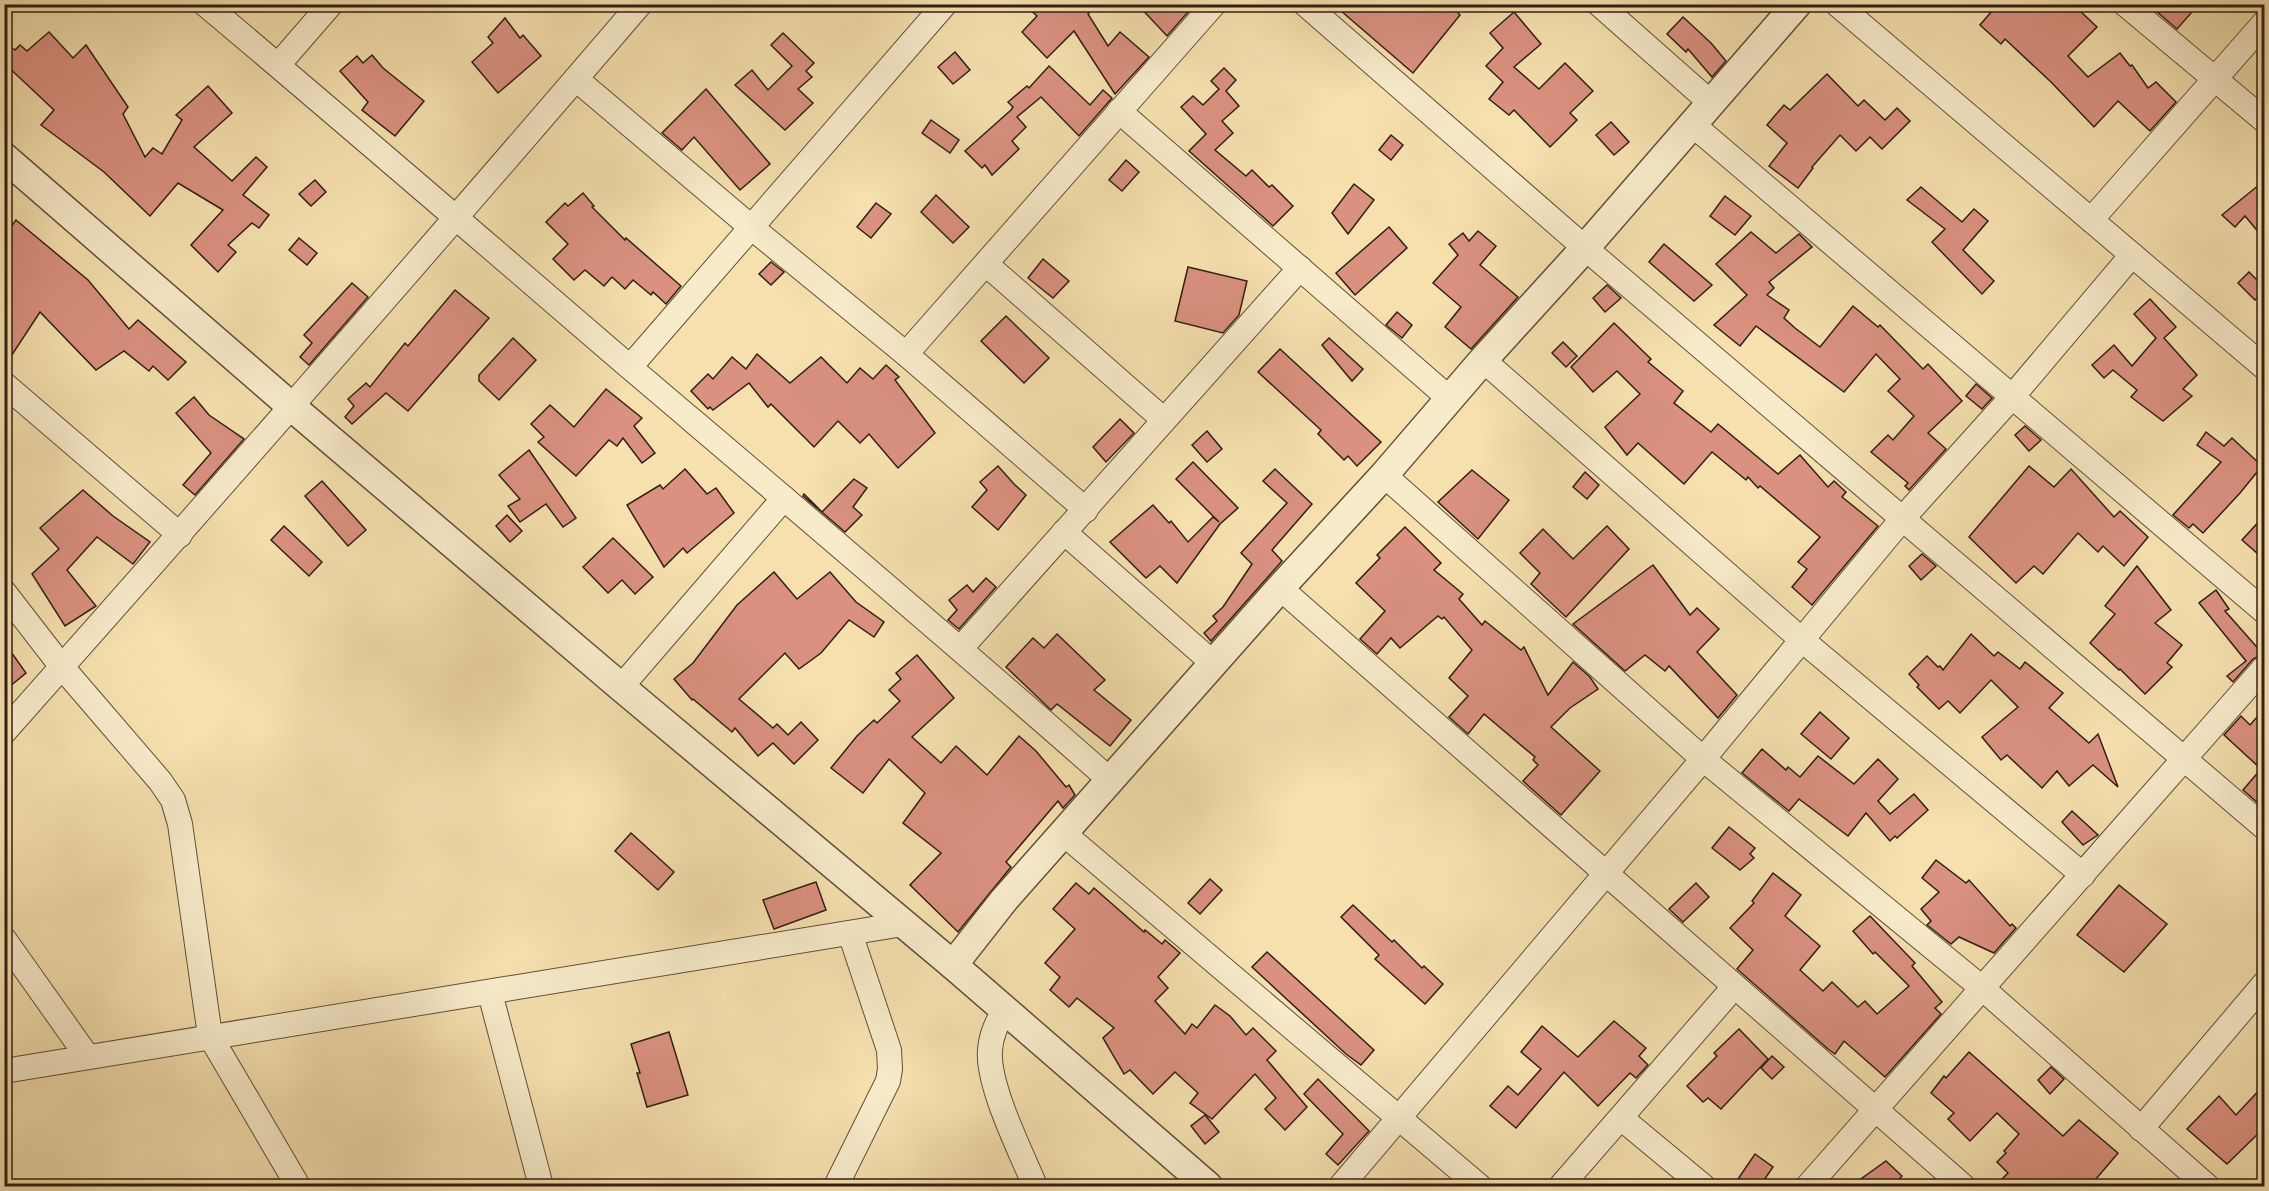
<svg xmlns="http://www.w3.org/2000/svg" width="2269" height="1191" font-family="'Sorts Mill Goudy',serif">
  <style>
    .building { fill: #da9180; stroke: #301f14; stroke-width: 1.5 }
    .lines { fill: none; stroke-linecap: round; stroke-linejoin: round }
    .minor-casing { stroke: #614f3a; stroke-width: 26 }
    .tertiary-casing { stroke: #614f3a; stroke-width: 31 }
    .minor { stroke: #f8ebca; stroke-width: 24 }
    .tertiary { stroke: #f8ebca; stroke-width: 28 }
  </style>
  <rect width="100%" height="100%" fill="#f5e0ae"/>
  <filter id="stains"><feTurbulence type="fractalNoise" baseFrequency=".00333" numOctaves="4"/><feColorMatrix values="0 0 0 0 .2 0 0 0 0 .09 0 0 0 0 .02 0 0 0 .5 -.17"/></filter>
  <radialGradient id="worn" r=".72"><stop offset=".6" stop-color="#630" stop-opacity="0"/><stop offset="1" stop-color="#630" stop-opacity=".3"/></radialGradient>
  <g class="building">
    <polygon points="1024,4 1097,4 1088,14 1108,46 1120,32 1149,57 1115,94 1074,31 1047,58 1022,32 1037,16"/>
    <polygon points="1137,4 1195,4 1167,36"/>
    <polygon points="1333,4 1450,4 1460,15 1413,73"/>
    <polygon points="1998,4 2067,4 2075,12 2078,9 2097,27 2068,56 2088,77 2120,53 2130,66 2132,65 2148,88 2156,82 2176,102 2150,131 2118,101 2094,127 2051,82 2005,39 2001,44 1980,25"/>
    <polygon points="2148,4 2199,4 2177,29"/>
    <polygon points="1514,12 1541,44 1514,67 1539,89 1565,63 1593,91 1570,113 1577,120 1550,147 1514,110 1509,115 1489,99 1503,82 1486,66 1503,48 1490,33"/>
    <polygon points="1683,17 1711,43 1726,61 1712,77 1688,49 1686,52 1667,34"/>
    <polygon points="505,18 520,38 523,35 541,56 498,93 472,62 493,43 488,37"/>
    <polygon points="49,32 73,58 86,45 128,107 123,114 145,157 153,148 162,154 182,120 176,115 208,86 232,113 194,147 232,181 256,157 267,167 243,195 269,215 259,228 252,223 228,245 236,252 218,272 191,245 223,210 178,183 150,216 104,172 41,125 54,110 4,63 4,42 15,50 20,45 27,51"/>
    <polygon points="783,33 814,63 806,71 812,77 798,89 813,103 785,130 735,85 752,70 768,90 792,66 771,45"/>
    <polygon points="955,52 970,70 953,84 938,67"/>
    <polygon points="372,55 383,68 424,101 395,136 362,110 368,102 340,71 357,56 363,63"/>
    <polygon points="1049,66 1090,105 1103,90 1112,98 1079,136 1041,97 1017,117 1026,127 1012,141 1019,149 992,175 985,165 982,168 965,151 1011,110 1013,107 1008,102 1027,86 1029,88"/>
    <polygon points="1224,68 1236,80 1226,91 1239,106 1222,121 1233,133 1215,150 1246,176 1252,170 1269,187 1272,185 1293,206 1273,226 1189,151 1206,134 1181,107 1193,96 1203,105 1219,89 1211,81"/>
    <polygon points="1827,74 1858,106 1864,100 1885,120 1897,108 1910,121 1882,149 1870,137 1856,151 1840,135 1812,167 1813,168 1798,188 1769,166 1787,143 1767,125 1784,105 1790,110"/>
    <polygon points="706,89 770,164 740,190 694,137 682,150 662,133"/>
    <polygon points="931,120 959,140 950,153 922,133"/>
    <polygon points="1611,122 1629,142 1614,155 1596,135"/>
    <polygon points="1391,135 1403,145 1391,160 1379,150"/>
    <polygon points="1126,160 1139,172 1122,191 1109,180"/>
    <polygon points="315,180 326,192 311,206 299,194"/>
    <polygon points="2265,180 2265,240 2245,216 2235,227 2222,215"/>
    <polygon points="1354,184 1374,200 1348,234 1332,213"/>
    <polygon points="1921,187 1962,222 1974,209 1988,221 1963,250 1994,281 1982,294 1932,242 1945,229 1907,200"/>
    <polygon points="583,193 594,206 592,207 625,240 626,238 681,286 666,304 653,292 651,295 633,280 625,289 612,277 604,286 585,270 574,280 553,259 568,244 546,222 565,203 568,206"/>
    <polygon points="936,195 969,227 953,243 921,212"/>
    <polygon points="1725,196 1751,216 1735,235 1710,216"/>
    <polygon points="876,203 891,214 871,238 857,227"/>
    <polygon points="16,220 88,280 129,329 138,320 186,362 168,380 153,366 149,371 124,351 96,370 40,312 4,367 4,236"/>
    <polygon points="1389,227 1407,248 1355,295 1336,273"/>
    <polygon points="1478,231 1496,246 1480,265 1518,297 1471,349 1445,327 1461,307 1433,283 1458,255 1449,244 1463,233 1469,241"/>
    <polygon points="1751,232 1776,253 1799,234 1812,247 1769,282 1774,288 1767,295 1789,310 1784,318 1795,328 1820,347 1853,306 1878,327 1880,325 1923,369 1928,364 1962,401 1928,433 1946,449 1909,490 1905,486 1908,483 1871,452 1888,435 1893,440 1914,416 1888,391 1900,379 1876,354 1844,392 1756,326 1740,346 1714,325 1747,295 1716,264"/>
    <polygon points="299,238 317,253 307,265 289,250"/>
    <polygon points="1664,244 1712,285 1694,301 1649,262"/>
    <polygon points="1043,259 1069,281 1053,298 1028,278"/>
    <polygon points="771,262 784,272 771,285 759,274"/>
    <polygon points="1188,267 1247,281 1239,315 1223,333 1175,321"/>
    <polygon points="2249,272 2265,288 2265,291 2255,300 2238,283"/>
    <polygon points="352,283 368,297 309,365 300,357 312,343 304,335"/>
    <polygon points="1607,285 1621,298 1605,312 1593,298"/>
    <polygon points="455,290 489,318 408,411 386,393 352,424 345,417 354,406 348,399 366,383 370,387 405,343 408,346"/>
    <polygon points="2150,299 2176,327 2164,338 2197,375 2183,389 2192,396 2163,421 2131,397 2137,390 2113,370 2104,378 2092,365 2114,345 2132,366 2156,338 2134,314"/>
    <polygon points="1397,312 1412,325 1402,338 1386,325"/>
    <polygon points="1006,316 1049,358 1024,383 981,341"/>
    <polygon points="1614,323 1651,359 1648,362 1683,391 1674,403 1711,432 1718,424 1778,474 1800,455 1828,487 1834,481 1846,492 1842,497 1878,526 1812,605 1792,587 1807,569 1798,562 1820,537 1760,486 1758,488 1748,477 1746,480 1712,452 1684,484 1638,443 1627,455 1605,427 1640,394 1617,371 1593,392 1571,367"/>
    <polygon points="513,338 536,360 499,400 479,381 479,375"/>
    <polygon points="1329,338 1363,369 1352,381 1322,345"/>
    <polygon points="1563,342 1577,356 1566,367 1552,353"/>
    <polygon points="1280,349 1381,442 1357,466 1348,456 1344,460 1318,434 1321,430 1258,372"/>
    <polygon points="757,354 790,383 821,357 847,383 860,368 873,379 886,365 899,377 895,380 935,433 898,468 869,434 860,443 838,421 814,447 771,404 768,407 749,383 713,410 710,407 708,409 691,391 708,374 713,379 732,357 746,369"/>
    <polygon points="1976,384 1992,398 1982,409 1966,396"/>
    <polygon points="606,389 642,418 634,426 655,453 642,463 623,438 617,446 609,440 576,476 538,442 544,437 531,424 550,405 574,427"/>
    <polygon points="194,397 209,415 244,439 195,495 183,485 211,453 176,413"/>
    <polygon points="1120,419 1134,433 1106,462 1093,447"/>
    <polygon points="2025,426 2041,440 2029,451 2015,435"/>
    <polygon points="1207,431 1222,449 1207,462 1192,445"/>
    <polygon points="2206,432 2224,446 2232,438 2262,466 2240,493 2203,533 2193,524 2189,528 2173,515 2221,462 2197,445"/>
    <polygon points="529,450 576,518 563,527 546,504 520,522 508,506 520,499 499,475"/>
    <polygon points="1193,462 1238,508 1220,524 1177,583 1160,566 1146,578 1110,542 1153,505 1169,523 1171,521 1188,542 1213,517 1219,522 1176,479"/>
    <polygon points="998,466 1014,484 1026,495 998,530 972,507 987,490 980,482"/>
    <polygon points="2029,466 2054,487 2071,469 2114,517 2120,511 2148,537 2124,566 2103,546 2098,552 2078,533 2043,574 2034,566 2016,583 1969,537"/>
    <polygon points="685,469 707,494 716,488 734,513 687,553 683,548 664,567 627,505 660,485 663,489"/>
    <polygon points="1275,469 1312,504 1272,550 1282,561 1211,641 1204,633 1217,621 1213,616 1223,607 1252,564 1241,553 1287,503 1263,481"/>
    <polygon points="1472,470 1509,500 1478,539 1438,502"/>
    <polygon points="1585,472 1599,485 1587,499 1573,487"/>
    <polygon points="854,479 867,488 853,507 862,515 845,532 803,496 804,494 822,512"/>
    <polygon points="322,481 366,530 348,546 305,496"/>
    <polygon points="83,490 113,516 150,542 133,564 97,537 67,570 96,606 65,626 32,574 59,549 40,528"/>
    <polygon points="507,515 522,531 510,542 496,526"/>
    <polygon points="2265,515 2265,560 2242,540"/>
    <polygon points="284,526 322,562 309,576 271,540"/>
    <polygon points="1607,526 1629,549 1566,617 1531,584 1540,573 1520,553 1543,529 1573,559"/>
    <polygon points="1405,527 1441,563 1434,570 1463,594 1459,599 1482,625 1485,621 1521,650 1524,647 1548,695 1573,662 1590,677 1598,689 1570,708 1551,727 1600,771 1561,815 1523,781 1538,765 1533,760 1535,757 1484,714 1468,734 1449,717 1468,696 1449,678 1472,650 1444,617 1442,619 1438,616 1400,648 1391,638 1377,654 1360,639 1385,611 1356,583 1380,558 1377,555"/>
    <polygon points="613,538 653,577 635,594 622,580 608,593 583,567"/>
    <polygon points="1922,554 1936,566 1921,580 1909,566"/>
    <polygon points="1653,565 1690,615 1697,608 1719,629 1697,652 1737,695 1718,718 1669,666 1665,671 1645,655 1625,671 1573,624"/>
    <polygon points="2137,566 2171,610 2155,623 2182,645 2167,663 2172,667 2145,694 2120,669 2119,670 2090,643 2115,614 2105,606"/>
    <polygon points="774,572 797,599 830,572 856,602 884,622 874,637 849,620 821,653 799,669 785,653 739,699 773,728 777,724 788,735 801,722 818,740 794,764 773,743 758,756 735,728 732,732 693,699 692,700 674,679 693,663 737,605"/>
    <polygon points="986,578 996,587 959,629 948,620 957,610 949,600 967,585 973,592"/>
    <polygon points="2216,590 2229,609 2225,611 2263,654 2253,659 2233,682 2227,676 2246,661 2199,603"/>
    <polygon points="1057,634 1105,680 1094,690 1131,720 1110,746 1057,704 1051,710 1006,667 1033,638 1044,648"/>
    <polygon points="1971,634 1994,656 1998,652 2020,669 2025,662 2063,693 2049,708 2089,743 2098,734 2118,787 2093,765 2069,786 2057,771 2042,788 2007,755 2001,760 1982,737 2018,707 1991,680 1960,713 1948,701 1939,709 1917,687 1919,685 1909,674 1927,656 1938,667 1940,666 1943,670"/>
    <polygon points="4,642 26,673 4,691"/>
    <polygon points="917,655 954,698 912,737 941,763 956,746 987,775 1019,736 1036,751 1066,787 1069,785 1075,795 1063,808 1058,801 1006,862 1011,867 958,932 910,885 941,853 903,823 925,793 889,759 863,793 831,768 857,736 874,720 877,723 900,701 889,690 901,679 896,673"/>
    <polygon points="2265,708 2265,798 2259,804 2243,790 2261,769 2224,735 2241,716 2250,725"/>
    <polygon points="1820,712 1849,738 1831,759 1801,734"/>
    <polygon points="1762,749 1786,770 1788,767 1800,777 1818,756 1854,784 1878,759 1898,779 1878,801 1890,814 1914,794 1928,810 1897,838 1895,836 1890,841 1866,813 1848,836 1799,799 1789,811 1742,773"/>
    <polygon points="2072,811 2098,835 2083,845 2062,822"/>
    <polygon points="1729,827 1755,848 1750,854 1754,858 1740,870 1712,848"/>
    <polygon points="631,833 674,872 658,890 615,851"/>
    <polygon points="1936,860 1966,883 1969,880 2010,926 2012,924 2016,928 1994,953 1959,937 1951,944 1927,925 1931,921 1921,909 1939,892 1922,878"/>
    <polygon points="1773,873 1801,895 1785,916 1820,946 1800,970 1823,991 1832,982 1858,1007 1865,1001 1877,1014 1909,986 1875,952 1873,954 1853,931 1870,916 1915,963 1912,966 1942,1002 1935,1008 1941,1014 1885,1077 1844,1041 1835,1054 1828,1049 1737,969 1753,950 1730,928 1754,903 1752,901"/>
    <polygon points="1210,879 1222,890 1200,914 1188,903"/>
    <polygon points="816,882 826,910 774,929 763,900"/>
    <polygon points="1076,883 1089,894 1094,888 1144,932 1145,930 1162,944 1165,940 1180,953 1158,977 1168,988 1155,1001 1185,1034 1192,1024 1197,1028 1215,1005 1230,1016 1246,1035 1253,1028 1276,1051 1267,1060 1307,1107 1285,1130 1265,1109 1276,1098 1255,1074 1212,1119 1190,1103 1198,1093 1175,1072 1153,1094 1130,1070 1124,1074 1103,1038 1114,1028 1077,998 1069,1007 1050,990 1060,977 1045,963 1075,929 1053,909"/>
    <polygon points="1696,883 1709,897 1683,922 1669,909"/>
    <polygon points="2119,885 2167,924 2124,972 2077,935"/>
    <polygon points="1353,905 1392,942 1394,940 1422,968 1424,966 1443,984 1425,1004 1375,959 1379,955 1341,917"/>
    <polygon points="1267,952 1374,1050 1361,1065 1346,1054 1252,967"/>
    <polygon points="1614,1021 1646,1048 1639,1056 1648,1065 1636,1078 1630,1073 1598,1106 1564,1072 1516,1128 1490,1106 1508,1086 1518,1095 1541,1069 1521,1052 1542,1026 1578,1057"/>
    <polygon points="1739,1029 1768,1059 1721,1109 1708,1098 1703,1102 1687,1086 1717,1056 1714,1053"/>
    <polygon points="669,1032 688,1095 647,1107 637,1073 640,1073 631,1044"/>
    <polygon points="1969,1052 2063,1136 2079,1120 2118,1153 2090,1186 2011,1186 2003,1178 2008,1173 1997,1162 2006,1153 2004,1151 2019,1134 1997,1113 1970,1141 1948,1119 1954,1113 1931,1093 1944,1076 1946,1078"/>
    <polygon points="1772,1056 1784,1067 1772,1079 1761,1068"/>
    <polygon points="2051,1067 2064,1079 2050,1094 2038,1080"/>
    <polygon points="1318,1079 1369,1131 1338,1165 1326,1154 1343,1134 1304,1094"/>
    <polygon points="2265,1084 2265,1127 2227,1164 2187,1129 2219,1096 2236,1115"/>
    <polygon points="1205,1115 1219,1132 1205,1144 1191,1126"/>
    <polygon points="1755,1154 1773,1167 1760,1186 1750,1186 1738,1179"/>
    <polygon points="1886,1161 1902,1176 1893,1186 1851,1186"/>
  </g>
  <g class="lines">
    <defs>
      <g id="minor">
        <path d="M205,4c144,121 286,244 428,366 160,136 320,271 477,410"/>
        <polyline points="1305,4 1585,248 2264,827"/>
        <polyline points="1599,4 1711,103"/>
        <polyline points="1837,4 2264,367"/>
        <polyline points="2125,4 2264,120"/>
        <polyline points="278,65 331,4"/>
        <polyline points="576,79 751,227 906,354 1086,510"/>
        <polyline points="1119,111 1450,399"/>
        <polyline points="1693,125 2264,611"/>
        <polyline points="2091,220 2264,23"/>
        <polyline points="986,264 1164,420"/>
        <polyline points="906,354 1214,4"/>
        <polyline points="1483,360 1802,640 2083,875"/>
        <polyline points="630,367 945,4"/>
        <polyline points="4,384 180,535"/>
        <polyline points="1384,475 1703,759 1982,988 2207,1186"/>
        <polyline points="1064,532 1213,663"/>
        <polyline points="1280,588 1963,1186"/>
        <polyline points="4,592 62,667 160,781 173,800 180,824 210,1036 298,1186"/>
        <polyline points="961,648 1300,268"/>
        <polyline points="621,687 784,498"/>
        <path d="M4,732c214,-241 426,-483 636,-728"/>
        <polyline points="1063,833 1479,1186"/>
        <polyline points="4,939 87,1056"/>
        <polyline points="490,993 541,1186"/>
        <path d="M1004,1010c-7,13 -13,25 -14,40 -3,35 31,102 45,136"/>
        <polyline points="4,1071 903,924"/>
        <polyline points="1621,1118 1703,1186"/>
        <polyline points="2141,1129 2264,984"/>
        <polyline points="836,1186 888,1081 890,1069 889,1050 850,933"/>
        <polyline points="1341,1186 1703,759 1903,518 2012,397 2132,255"/>
        <polyline points="1561,1186 1734,987"/>
        <polyline points="1808,1186 2264,668"/>
      </g>
      <g id="tertiary">
        <polyline points="4,157 292,407 621,687 953,965 1208,1186"/>
        <polyline points="953,965 1004,900 1280,588 1384,475 1483,360 1585,248 1797,4"/>
      </g>
    </defs>
    <use href="#minor" class="minor-casing"/>
    <use href="#tertiary" class="tertiary-casing"/>
    <use href="#minor" class="minor"/>
    <use href="#tertiary" class="tertiary"/>
  </g>
  <rect width="2269" height="1191" fill="none" stroke="#f5e0ae" stroke-width="24"/>
  <rect x="6" y="6" width="2257" height="1179" fill="none" stroke="#301f14" stroke-width="3"/>
  <rect x="12" y="12" width="2245" height="1167" fill="none" stroke="#301f14" stroke-width="1.5"/>
  <rect width="100%" height="100%" filter="url(#stains)"/>
  <rect width="100%" height="100%" fill="url(#worn)"/>
</svg>
